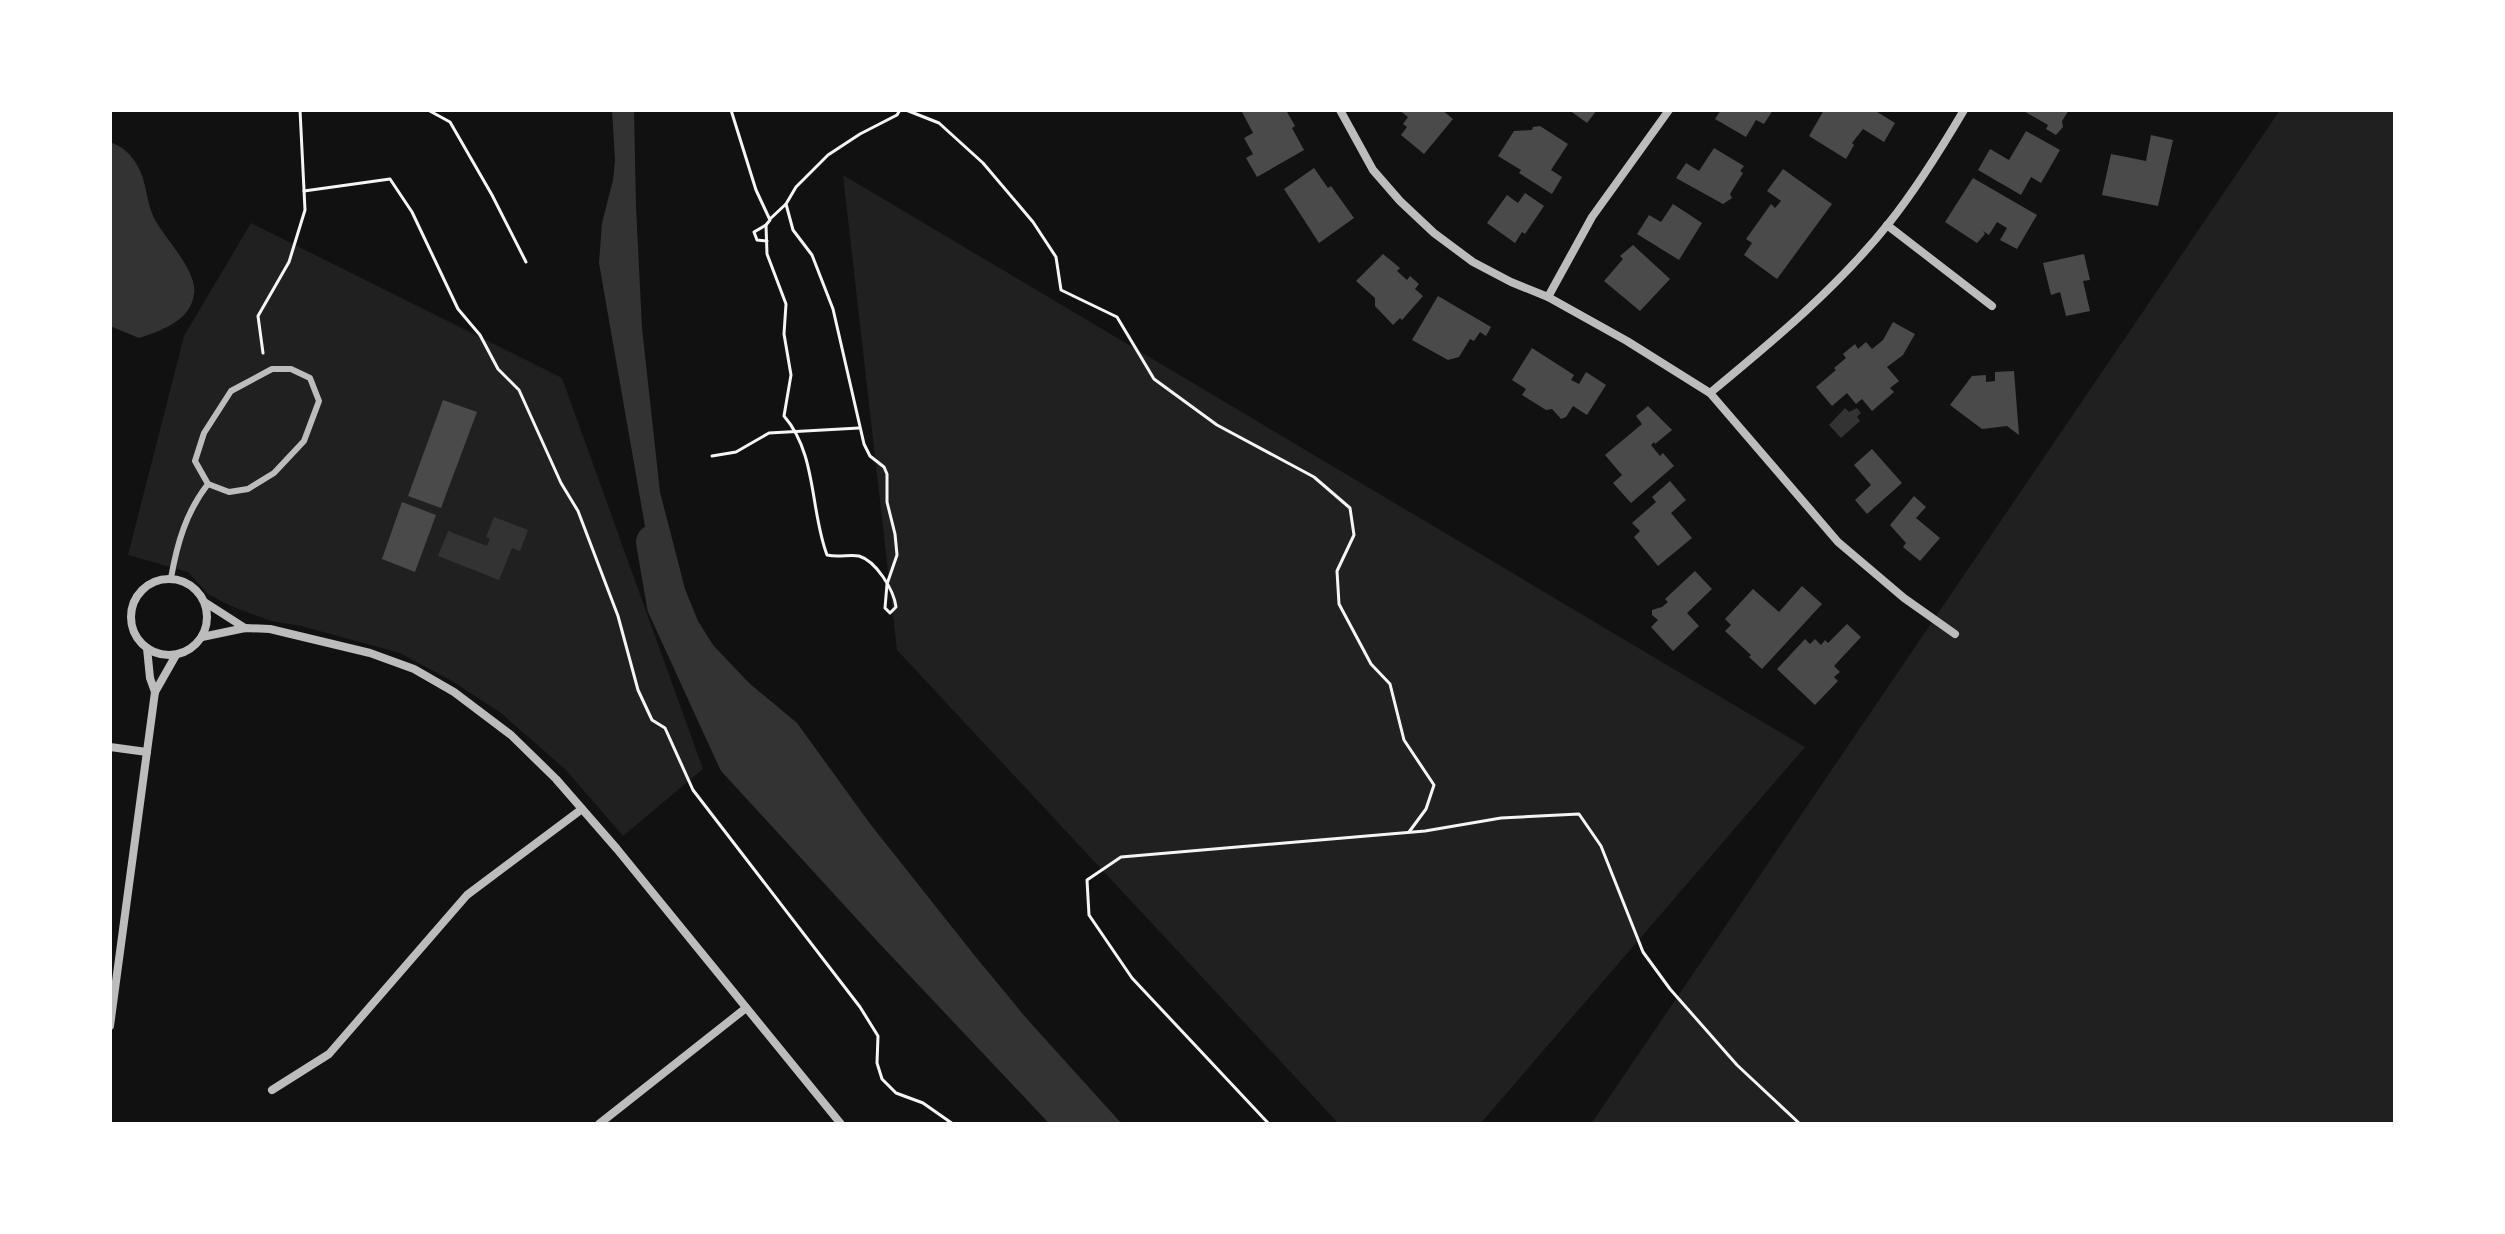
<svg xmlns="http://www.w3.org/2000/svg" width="2505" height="1234" font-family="Manrope,sans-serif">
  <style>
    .green { fill: #202020 }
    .water { fill: #333 }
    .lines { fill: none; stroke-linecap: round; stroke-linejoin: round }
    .river { stroke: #333; stroke-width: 34 }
    .building { fill: #4a4a4a }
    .path { stroke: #f5f5f5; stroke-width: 3 }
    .service { stroke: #bcbcbc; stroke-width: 6 }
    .minor { stroke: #bcbcbc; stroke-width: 8 }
  </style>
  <rect width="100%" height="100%" fill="#111"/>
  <g class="green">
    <polygon points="2280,110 2395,110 2395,1124 1591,1124"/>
    <polygon points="843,175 1805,747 1480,1124 1339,1124 897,650"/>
    <polygon points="251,223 562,378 703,769 623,836 566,770 501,713 452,681 400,653 301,626 271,621 231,606 208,594 188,572 128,555 184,336"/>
  </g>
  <g class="water">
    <polygon points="612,110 634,110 636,207 642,328 660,492 685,589 698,621 713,645 749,683 797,723 871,825 975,956 1027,1019 1122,1124 1071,1124 991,1033 818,847 740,747 685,662 671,624 646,532 599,263 602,223 613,180 615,160"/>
    <path d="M110,142c13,5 20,11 27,23 10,16 9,37 17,53 10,20 44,53 40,76 -3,27 -34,37 -55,44l-29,-12z"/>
    <polygon points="1845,408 1849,412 1857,408 1861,413 1857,417 1860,421 1841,438 1829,425"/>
    <polygon points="494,517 528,530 520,551 512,548 499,580 438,556 448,531 487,546 490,539 486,537"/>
  </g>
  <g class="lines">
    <polyline class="river" points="653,542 664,606 735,761 890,930 1073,1124"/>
  </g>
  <g class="building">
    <polygon points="1241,110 1286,110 1295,126 1292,128 1304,150 1257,177 1246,158 1253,154 1244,138 1253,133"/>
    <polygon points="1399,110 1442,110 1453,119 1424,154 1401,135 1407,127 1403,124 1408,117"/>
    <polygon points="1569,110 1597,110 1587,123"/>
    <polygon points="1721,110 1773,110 1764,124 1756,120 1746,137 1715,119"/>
    <polygon points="1824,110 1874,110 1895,123 1884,142 1863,129 1852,143 1854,145 1846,159 1809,136"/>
    <polygon points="2022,110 2069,110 2062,121 2063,127 2056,135 2046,129 2048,125"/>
    <polygon points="1540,126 1568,144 1551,170 1562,177 1552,194 1519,173 1521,170 1498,156 1514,131 1532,130 1533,127"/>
    <polygon points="2026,131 2060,150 2041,183 2031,177 2021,195 1978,170 1990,149 2009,160"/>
    <polygon points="2151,135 2173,140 2158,206 2102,195 2111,154 2146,161"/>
    <polygon points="1714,148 1744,166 1740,171 1743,173 1730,194 1732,198 1723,204 1676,178 1686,163 1699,171"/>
    <polygon points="1314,168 1328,188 1331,186 1354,218 1319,243 1284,189"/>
    <polygon points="1783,169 1832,204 1777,279 1744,255 1752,243 1746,239 1771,204 1775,208 1781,201 1767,191"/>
    <polygon points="1973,178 2037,215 2017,249 2000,240 2007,228 1997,222 1989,235 1983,231 1985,234 1977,243 1945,222"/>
    <polygon points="1525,193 1544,206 1525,234 1522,232 1515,243 1487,223 1507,195 1518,203"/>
    <polygon points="1673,204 1702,223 1679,260 1637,234 1649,215 1661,222"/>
    <polygon points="1633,245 1670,279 1640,311 1604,281 1623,259 1620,256"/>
    <polygon points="1383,254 1400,268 1397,271 1407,280 1410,276 1419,284 1415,289 1423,296 1402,320 1400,318 1393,325 1375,306 1375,298 1356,281"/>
    <polygon points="2084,254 2090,280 2083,281 2090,311 2066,316 2060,292 2051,295 2043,263"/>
    <polygon points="1438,296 1491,327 1486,336 1480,332 1474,341 1470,339 1459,357 1448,360 1412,340"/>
    <polygon points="1893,322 1915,334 1903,355 1887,367 1899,381 1890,388 1894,392 1872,411 1862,399 1856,404 1847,393 1832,406 1816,387 1836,370 1834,368 1846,358 1843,354 1855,344 1858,349 1866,342 1872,349 1883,340"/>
    <polygon points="1532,348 1574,375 1571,380 1579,384 1586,372 1606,385 1587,415 1573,406 1566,417 1561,419 1552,409 1546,410 1522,395 1526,389 1512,380"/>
    <polygon points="2014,371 2019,435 2007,426 1982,429 1950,405 1972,376 1986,375 1986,382 1995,381 1995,372"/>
    <polygon points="443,400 477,412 441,508 408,496"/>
    <polygon points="1648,406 1672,430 1655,444 1654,442 1651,445 1660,456 1663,453 1674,466 1631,503 1613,483 1622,475 1605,455 1642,424 1636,416"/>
    <polygon points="1872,449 1902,483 1867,514 1855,500 1871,485 1854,465"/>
    <polygon points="1670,481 1686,500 1671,513 1692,538 1658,566 1634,537 1640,531 1632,523 1656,502 1652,497"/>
    <polygon points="1914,496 1926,507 1916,518 1940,538 1920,561 1903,547 1906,543 1890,525"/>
    <polygon points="402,502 436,515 415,572 382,559"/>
    <polygon points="1695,571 1712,589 1687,613 1699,626 1673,651 1651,627 1658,620 1652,615 1652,610 1662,607 1668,602 1665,599"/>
    <polygon points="1802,586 1822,604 1762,669 1749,657 1751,655 1725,631 1731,625 1725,619 1753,589 1779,612"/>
    <polygon points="1847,624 1861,637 1834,666 1840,672 1834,677 1838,681 1815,705 1777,669 1805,639 1810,644 1815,639 1821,645 1825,640 1828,643"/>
  </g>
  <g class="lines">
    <g class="path">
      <polyline points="428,110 450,122 492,195 526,262"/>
      <path d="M731,110l25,80 14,30 -4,5 1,29 19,50 -2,30 7,41 -7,41c33,38 26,94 43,139 12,3 22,-1 32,1 17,5 35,34 37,51l-6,6 -5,-5 2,-24 10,-29 -2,-21 -8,-32v-28l-3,-7 -14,-11 -6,-12 -31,-135 -21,-54 -19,-25 -7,-26 10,-17 32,-32 32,-21 37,-19 3,-5"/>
      <polyline points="906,110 939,123 983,163 1033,222 1056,257 1061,290 1117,317 1154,379 1217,425 1314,477 1350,508 1354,535 1337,571 1339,604 1371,664 1390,684 1404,740 1434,785 1426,809 1409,832"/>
      <polyline points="304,191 390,179 412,212 458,309 480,335 498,369 519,390 561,483 578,511 618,616 638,690 652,720 665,728 693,790 860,1007 878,1036 877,1063 882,1079 896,1093 923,1103 953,1124"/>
      <polyline points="771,218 786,204"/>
      <polyline points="766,225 754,232 757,240 767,241"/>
      <polyline points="263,353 258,316 289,262 305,210 300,110"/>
      <polyline points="712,456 736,452 769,433 859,428"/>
      <polyline points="1269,1124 1132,978 1089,915 1087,880 1121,857 1425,831 1501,818 1579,814 1601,846 1643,952 1670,989 1737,1065 1800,1124"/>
    </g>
    <g class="service">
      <polygon points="272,369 291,369 310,378 319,401 304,441 274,473 248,489 229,492 208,484 195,461 204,433 231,391"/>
      <path d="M171,578c6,-34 15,-66 37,-94"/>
    </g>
    <g class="minor">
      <polyline points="1340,110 1373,170 1400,201 1434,233 1473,262 1511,282 1548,297 1627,341 1710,393 1838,542 1904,598 1955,634"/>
      <polyline points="1887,225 1992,306"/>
      <polyline points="1548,297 1592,217 1669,110"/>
      <path d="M1710,393c63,-52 128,-106 179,-170 28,-35 52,-74 75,-113"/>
      <circle cx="169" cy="617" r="38"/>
      <polyline points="206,603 245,628"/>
      <polyline points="202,637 245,628 270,629 370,653 414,669 454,692 511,735 556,779 617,849 841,1124"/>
      <polyline points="147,648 150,678 155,692"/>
      <polyline points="110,747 147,752"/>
      <polyline points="110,1026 155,692 176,655"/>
      <polyline points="272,1090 329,1054 467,895 582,809"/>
      <polyline points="599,1124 746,1008"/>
    </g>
  </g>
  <rect width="2505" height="1234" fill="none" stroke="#ffffff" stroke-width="224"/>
</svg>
